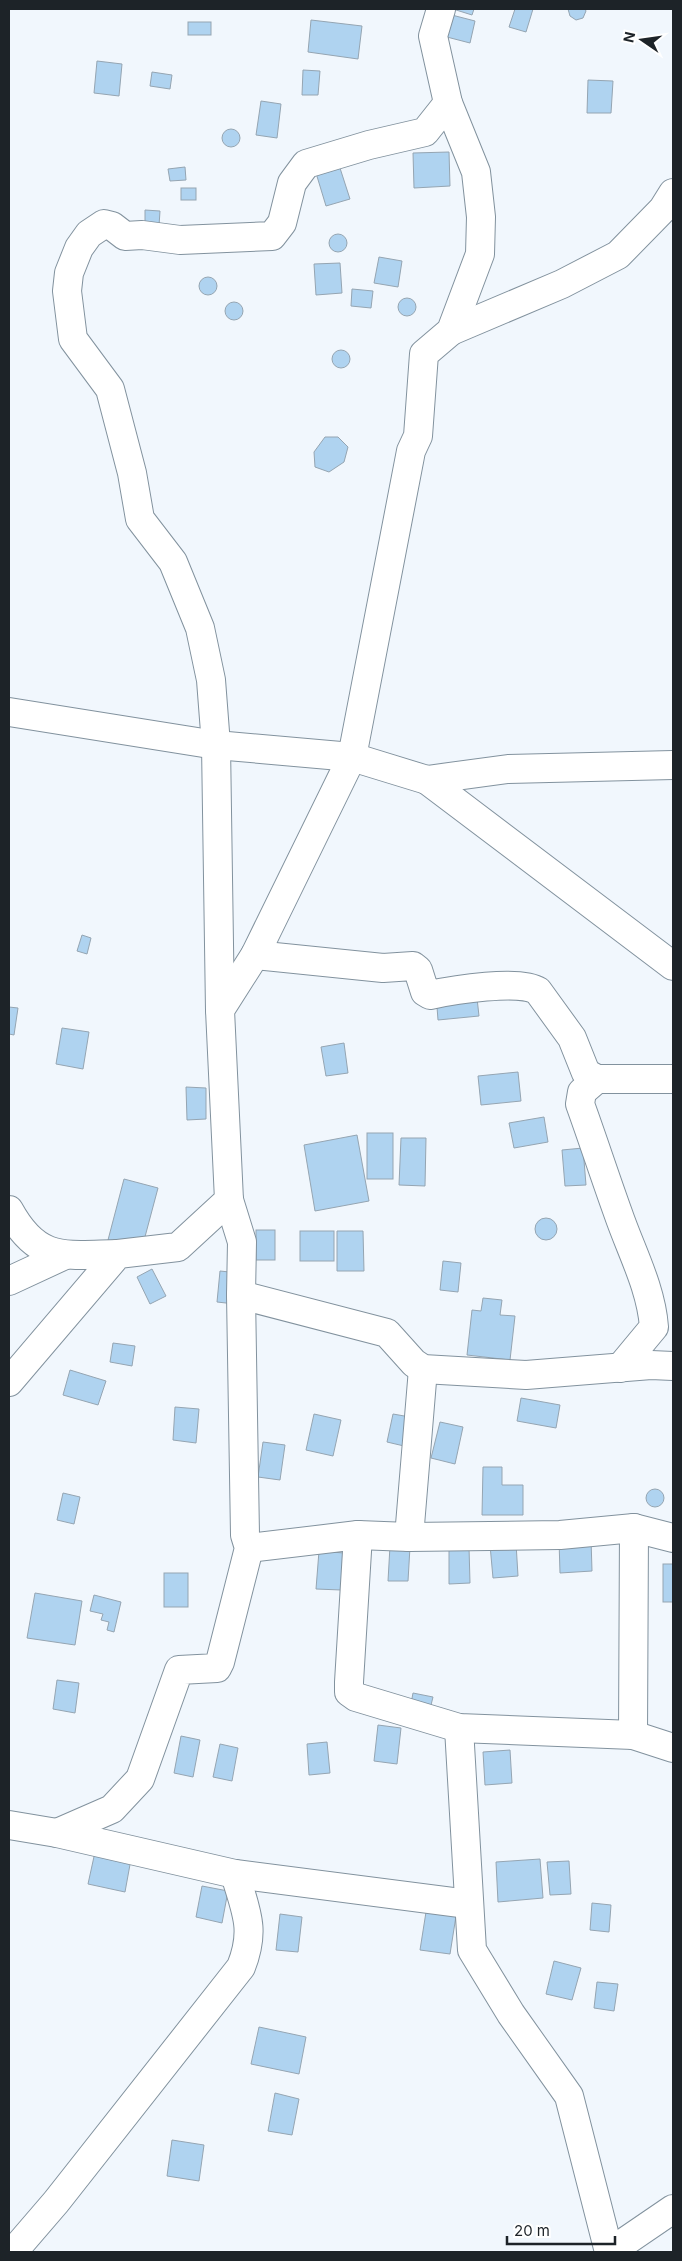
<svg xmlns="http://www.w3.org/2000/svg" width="682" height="2261" font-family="Inter,sans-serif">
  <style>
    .building { fill: #afd3f0; stroke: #95a5b2 }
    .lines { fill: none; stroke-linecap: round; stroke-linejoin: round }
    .minor-casing { stroke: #82929e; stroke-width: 30 }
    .minor { stroke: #fff; stroke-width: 28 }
  </style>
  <rect width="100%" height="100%" fill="#f1f7fd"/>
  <g class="building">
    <polygon points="453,9 474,9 472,15"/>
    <polygon points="515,9 533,9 526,32 509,27"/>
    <polygon points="568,9 585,9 586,11 583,18 576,20 570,16"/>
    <polygon points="448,14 475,21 470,43 443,36"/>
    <polygon points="311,20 362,26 358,59 308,52"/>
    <rect x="188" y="22" width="23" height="13"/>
    <polygon points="97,61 122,64 119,96 94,93"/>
    <polygon points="303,70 320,71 318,95 302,95"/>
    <polygon points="152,72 172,75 170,89 150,86"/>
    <polygon points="588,80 613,81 611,113 587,113"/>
    <polygon points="261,101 281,104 277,138 256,135"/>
    <circle cx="231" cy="138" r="9"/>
    <polygon points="449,152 450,186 414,188 413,153"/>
    <polygon points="339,165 350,199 326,206 316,173"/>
    <polygon points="185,167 186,180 170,181 168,169"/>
    <rect x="181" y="188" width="15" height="12"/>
    <polygon points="145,210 160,211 159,226 145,225"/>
    <circle cx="338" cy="243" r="9"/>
    <polygon points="379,257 402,261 398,287 374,283"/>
    <polygon points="340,263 342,293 316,295 314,264"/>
    <circle cx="208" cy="286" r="9"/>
    <polygon points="352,289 373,291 371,308 351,306"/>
    <circle cx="407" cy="307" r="9"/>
    <circle cx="234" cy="311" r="9"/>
    <circle cx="341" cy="359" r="9"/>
    <polygon points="325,437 338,437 348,447 344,462 329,472 315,467 314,452"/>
    <polygon points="82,935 91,938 87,954 77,951"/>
    <polygon points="476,989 479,1016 438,1020 436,994"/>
    <polygon points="9,1007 18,1008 14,1035 9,1034"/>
    <polygon points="62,1028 89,1032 83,1069 56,1064"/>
    <polygon points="344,1043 348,1073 326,1076 321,1047"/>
    <polygon points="518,1072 521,1101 481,1105 478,1076"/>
    <polygon points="186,1087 206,1088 206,1119 187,1120"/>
    <polygon points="544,1117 548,1142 514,1148 509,1123"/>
    <rect x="367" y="1133" width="26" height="46"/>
    <polygon points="357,1135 369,1201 315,1211 304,1145"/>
    <polygon points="401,1138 426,1138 425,1186 399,1185"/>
    <polygon points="583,1148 586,1185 565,1186 562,1150"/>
    <polygon points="124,1179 158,1188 142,1248 108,1240"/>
    <circle cx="546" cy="1229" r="11"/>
    <rect x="256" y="1230" width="19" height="30"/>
    <rect x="300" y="1231" width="34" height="30"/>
    <polygon points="337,1231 363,1231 364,1271 337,1271"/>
    <polygon points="443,1261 461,1263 458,1292 440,1290"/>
    <polygon points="152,1269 166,1296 150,1304 137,1277"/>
    <polygon points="220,1271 239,1273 235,1304 217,1302"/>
    <polygon points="483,1298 502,1300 500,1315 515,1316 510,1360 467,1355 472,1310 481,1311"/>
    <polygon points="113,1343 135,1346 132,1366 110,1362"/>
    <polygon points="70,1370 106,1381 98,1405 63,1395"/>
    <polygon points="521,1398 560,1405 556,1428 517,1421"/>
    <polygon points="175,1407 199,1409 196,1443 173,1440"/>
    <polygon points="314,1414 341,1420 333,1456 306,1450"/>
    <polygon points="393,1414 410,1417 404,1446 387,1442"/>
    <polygon points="440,1422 463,1427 455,1464 431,1458"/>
    <polygon points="263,1442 285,1445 280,1480 258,1477"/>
    <polygon points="483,1467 502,1467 502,1485 523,1485 523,1515 482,1515"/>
    <circle cx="655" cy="1498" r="9"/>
    <polygon points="63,1493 80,1497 74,1524 57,1520"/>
    <polygon points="591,1539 592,1571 560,1573 559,1540"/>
    <polygon points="516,1543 518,1576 493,1578 490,1545"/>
    <polygon points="390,1546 410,1547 408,1581 388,1581"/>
    <polygon points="469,1547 470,1583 449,1584 449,1548"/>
    <polygon points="319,1551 344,1553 341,1590 316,1589"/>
    <rect x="663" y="1564" width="10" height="38"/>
    <rect x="164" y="1573" width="24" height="34"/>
    <polygon points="35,1593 82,1601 75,1645 27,1638"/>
    <polygon points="94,1595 121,1602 114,1632 107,1630 109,1622 101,1620 103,1614 90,1611"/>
    <polygon points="57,1680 79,1683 75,1713 53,1709"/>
    <polygon points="413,1693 433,1697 429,1713 410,1709"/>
    <polygon points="378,1725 401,1728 397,1764 374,1761"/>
    <polygon points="181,1736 200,1740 193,1777 174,1773"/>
    <polygon points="327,1742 330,1773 309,1775 307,1744"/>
    <polygon points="220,1744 238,1748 232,1781 213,1777"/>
    <polygon points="510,1750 512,1783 485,1785 483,1752"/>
    <polygon points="95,1852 131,1859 125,1892 88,1884"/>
    <polygon points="540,1859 543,1898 498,1902 496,1862"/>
    <polygon points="569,1861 571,1894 550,1895 547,1862"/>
    <polygon points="202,1886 228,1891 222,1923 196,1917"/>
    <polygon points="592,1903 611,1905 609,1932 590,1930"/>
    <polygon points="426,1912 456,1916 450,1954 420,1950"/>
    <polygon points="280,1914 302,1917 298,1952 276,1950"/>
    <polygon points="554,1961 581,1968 572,2000 546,1994"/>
    <polygon points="597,1982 618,1984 614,2011 594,2008"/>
    <polygon points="259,2027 306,2037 299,2074 251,2064"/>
    <polygon points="275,2093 299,2099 292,2135 268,2131"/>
    <polygon points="172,2140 204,2145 199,2181 167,2176"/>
  </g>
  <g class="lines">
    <defs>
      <g id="minor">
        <polyline points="451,331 562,284 618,255 663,209 673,193"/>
        <polyline points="9,712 216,745 352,757 427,780 508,769 673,765"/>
        <polyline points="427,780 673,966"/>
        <path d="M255,955l128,13 30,-2 5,4 7,22 5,3c23,-5 90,-16 108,-4l34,47 14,35 11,6h76"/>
        <polyline points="220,1010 216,745 211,680 200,628 173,562 140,519 132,473 110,389 73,339 67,291 69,273 79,248 89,234 104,224 112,226 125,236 142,235 180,240 272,236 282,223 292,183 306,164 369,145 425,132 448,103"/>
        <path d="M597,1079l-15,13 -2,12c13,36 25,73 38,109 13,38 33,74 36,114l-34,41"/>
        <path d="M9,1210c29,53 56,45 109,44"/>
        <polyline points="9,1281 65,1255"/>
        <polyline points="241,1295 387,1333 414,1363 423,1369 526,1375 651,1365 673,1366"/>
        <polyline points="9,1382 118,1254 178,1247 229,1200 220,1010 255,955 352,757 411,451 418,436 424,354 451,331 480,254 481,217 476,172 448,103 433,36 441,9"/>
        <polyline points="358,1535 349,1682 349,1692 356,1697 459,1728 633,1735 673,1748"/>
        <polyline points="409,1537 423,1369"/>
        <polyline points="249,1548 358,1535 409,1537 560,1535 634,1528 673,1538"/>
        <polyline points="459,1728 472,1950 511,2014 569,2096 609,2252"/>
        <polyline points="633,1735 634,1528"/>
        <polyline points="9,1825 57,1833 235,1874 468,1904"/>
        <polyline points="57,1833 112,1809 140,1779 179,1670 217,1668 220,1662 249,1548 245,1535 241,1295 242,1242 229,1200"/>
        <path d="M13,2252l43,-50 185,-235c15,-38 5,-55 -6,-93"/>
        <polyline points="610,2252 673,2209"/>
      </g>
    </defs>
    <use href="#minor" class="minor-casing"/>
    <use href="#minor" class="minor"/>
  </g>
  <rect width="682" height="2261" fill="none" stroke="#1d2328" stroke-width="20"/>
  <g transform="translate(642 40) rotate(283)" stroke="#ffffff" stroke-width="4" paint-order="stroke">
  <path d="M0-4L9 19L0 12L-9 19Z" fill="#1d2328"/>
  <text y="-8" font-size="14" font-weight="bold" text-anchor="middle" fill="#1d2328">N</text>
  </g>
  <path d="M507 2236v8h108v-8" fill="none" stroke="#1d2328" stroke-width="2.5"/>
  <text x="514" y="2236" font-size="15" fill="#1d2328" stroke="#ffffff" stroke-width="4" paint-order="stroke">20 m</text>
</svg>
